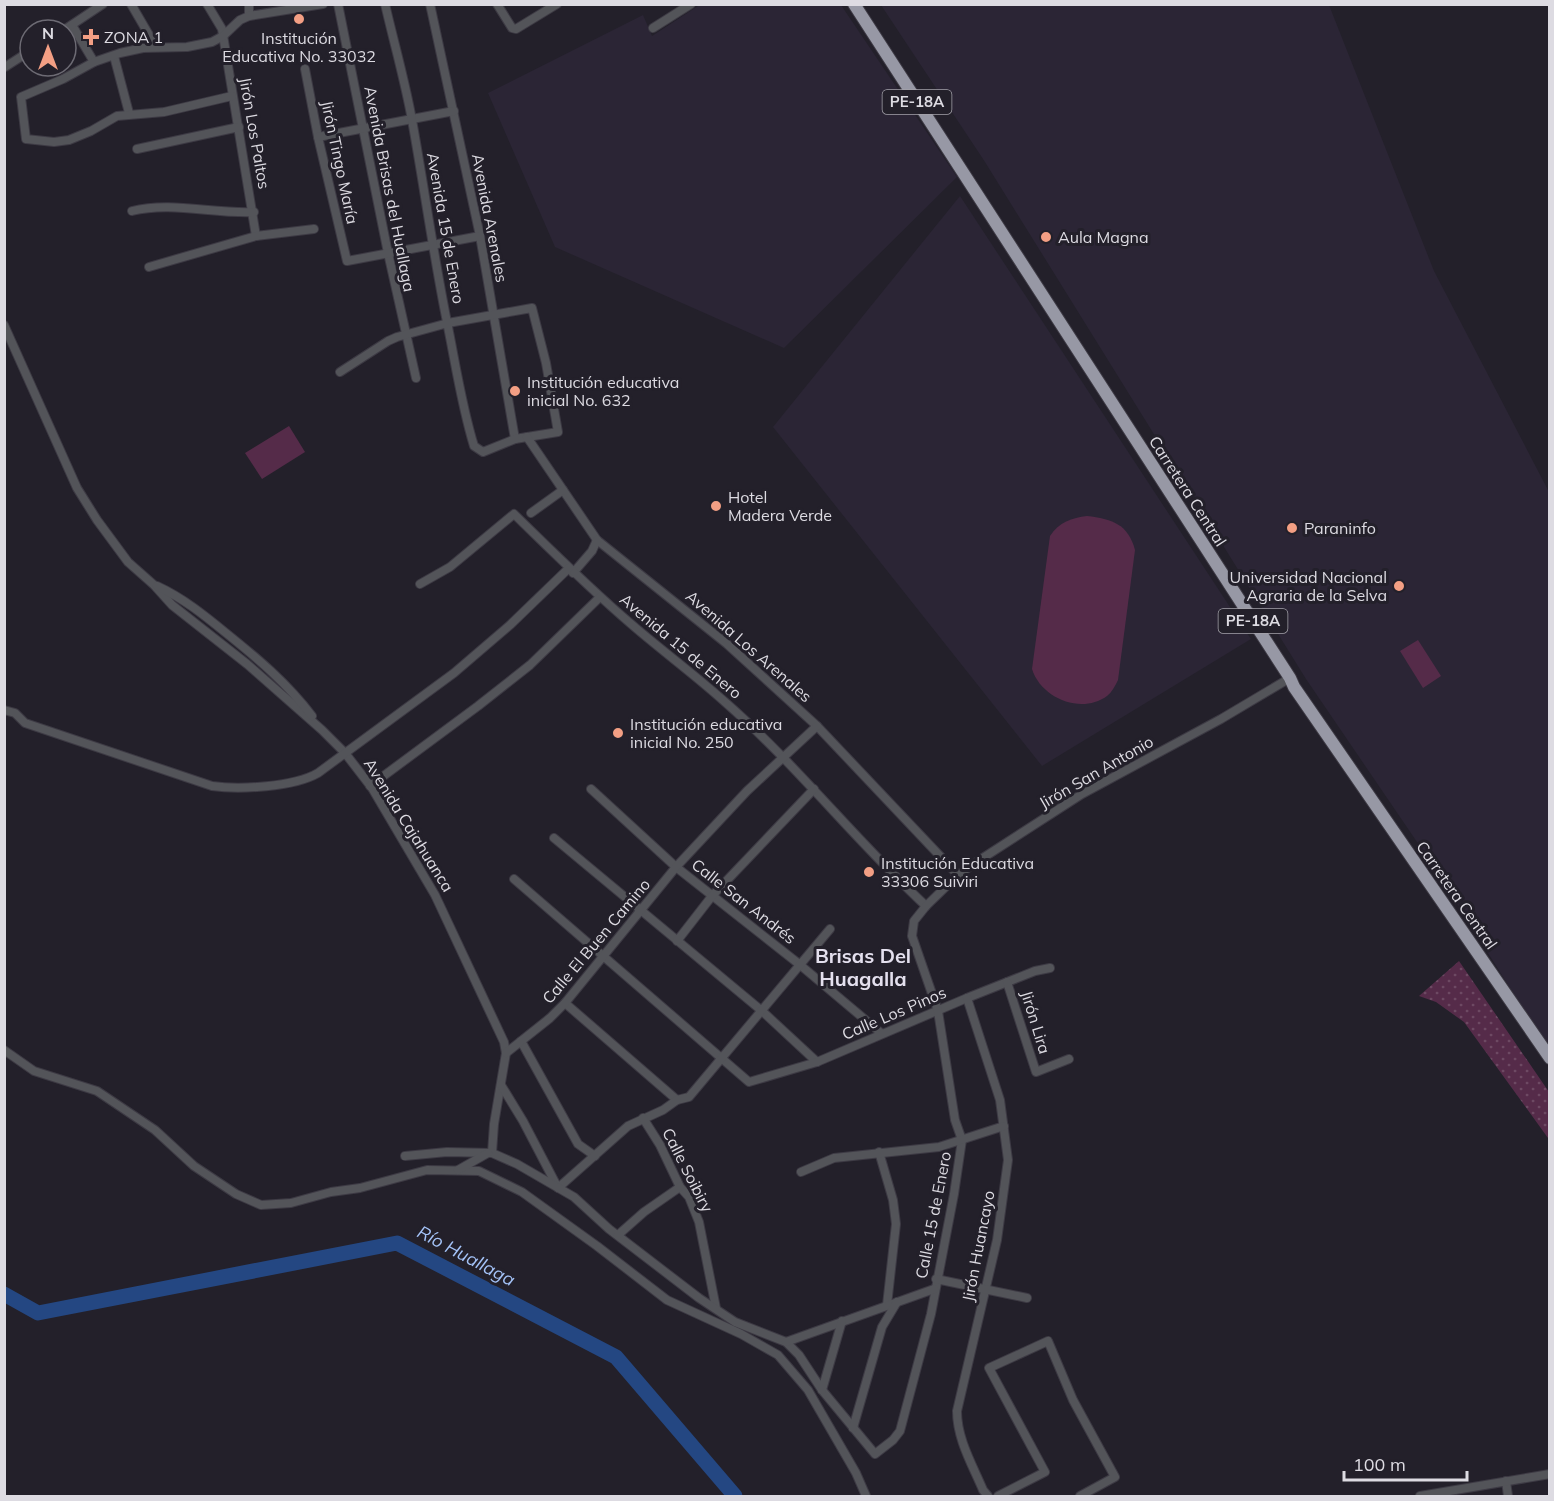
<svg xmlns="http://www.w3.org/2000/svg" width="1554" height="1501" font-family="Mulish,sans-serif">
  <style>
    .built { fill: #2b2535 }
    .green { fill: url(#green-dots) }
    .pitch { fill: #552b49 }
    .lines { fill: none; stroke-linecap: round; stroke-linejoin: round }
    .river { stroke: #244782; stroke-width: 15 }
    .minor-casing { stroke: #3d3a44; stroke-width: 10 }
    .highway-casing { stroke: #3d3a44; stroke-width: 14 }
    .minor { stroke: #535459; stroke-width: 8 }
    .highway { stroke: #9798a5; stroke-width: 12 }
    .poi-dot { fill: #f39f84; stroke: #23202a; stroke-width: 2 }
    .labels { text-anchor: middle; stroke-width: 6; stroke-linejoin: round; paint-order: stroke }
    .shield { fill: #23202a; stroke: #a5a3ab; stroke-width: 1.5 }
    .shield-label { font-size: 15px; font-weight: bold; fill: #dddbe2 }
    .poi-label { font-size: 16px; fill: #dddbe2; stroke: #23202a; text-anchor: start }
    .street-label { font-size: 16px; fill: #dddbe2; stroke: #23202a }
    .water-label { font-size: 18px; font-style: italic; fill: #a4c3f8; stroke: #23202a }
    .quarter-label { font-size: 20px; font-weight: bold; fill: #e4e0ee; stroke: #23202a }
  </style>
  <defs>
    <pattern id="green-dots" width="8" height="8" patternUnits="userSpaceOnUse" patternTransform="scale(1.5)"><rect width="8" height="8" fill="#552b49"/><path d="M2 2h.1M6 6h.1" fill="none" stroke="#6d4963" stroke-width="1.8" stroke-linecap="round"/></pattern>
  </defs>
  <rect width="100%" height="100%" fill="#23202a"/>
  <g class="built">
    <polygon points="701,4 841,5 957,177 784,348 555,247 488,93 643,15 652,36"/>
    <polygon points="881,5 1329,5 1434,271 1549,492 1549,1050 1432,864 1306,679 985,162"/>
    <polygon points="960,196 1251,639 1042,766 773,427"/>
  </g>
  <polygon class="green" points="1459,961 1549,1092 1550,1137 1548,1138 1464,1022 1436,1002 1419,996"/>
  <g class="pitch">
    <polygon points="289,426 305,452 262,479 245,453"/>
    <path d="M1087,516c25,3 41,8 48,34l-17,130c-3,6 -6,12 -11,16 -26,19 -66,2 -75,-27l18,-133c9,-14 22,-18 37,-20z"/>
    <polygon points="1418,640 1441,676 1423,688 1400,651"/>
  </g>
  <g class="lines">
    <polyline class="river" points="4,1294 38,1313 397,1243 616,1357 735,1496"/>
    <defs>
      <g id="minor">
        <polyline points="131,4 156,47"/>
        <polyline points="207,4 222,29 256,236"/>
        <polyline points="338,4 388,253 416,378"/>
        <polyline points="430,4 480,236 515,439"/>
        <polyline points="497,4 512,28 516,29 557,4"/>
        <polyline points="249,16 249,4"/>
        <polyline points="72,25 94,62"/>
        <polyline points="653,28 691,4"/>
        <polyline points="64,30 103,4"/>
        <polyline points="114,56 129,113"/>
        <polyline points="5,67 30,51"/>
        <polyline points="305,69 318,137 347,261 480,236"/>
        <polyline points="232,96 164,112 117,116 91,131 69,140 54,142 26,139 21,97 63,79 94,62 120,53 143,48 187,47 212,42 223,36 240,20 249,16 323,4"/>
        <polyline points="318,137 454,111"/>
        <polyline points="137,149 239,127"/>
        <path d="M132,211c39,-10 81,3 122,1"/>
        <polyline points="149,267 256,236 314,229"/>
        <polyline points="4,325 77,488 97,520 128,562 154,585 172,605 247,664 322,730 345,753 372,788 435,895 504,1042 506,1053 494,1124 492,1153"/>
        <path d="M340,372l48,-31 9,-4 51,-14 84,-15 14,55 12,69 -43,7 -32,13 -9,-6c-13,-42 -19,-86 -28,-129 -13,-65 -22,-131 -34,-197 -7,-39 -18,-77 -27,-116"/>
        <polyline points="527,437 597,540 727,644 817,726 958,875"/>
        <polyline points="531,513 563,490"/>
        <polyline points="573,573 592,551 597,540"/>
        <path d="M420,584l30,-17 64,-53c38,37 75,74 116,109 31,27 64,51 95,79 72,63 131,139 201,204"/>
        <path d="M157,586c26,12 47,29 69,47 31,25 61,50 86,83"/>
        <path d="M4,710l11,3 10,10 187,63c27,4 82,1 106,-13l136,-100 56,-48 59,-57"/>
        <polyline points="370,786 478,706 530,665 600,597"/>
        <polyline points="591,789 676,867 799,964 881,1033"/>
        <polyline points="554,838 762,1011 817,1062"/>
        <polyline points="514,879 749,1082 817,1062 967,998 1035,971 1050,968"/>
        <polyline points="677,941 712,896 814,789"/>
        <polyline points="1007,982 1036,1072 1069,1059"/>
        <path d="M967,998l33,102 8,60 -11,80 -40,171c0,28 15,53 26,79l5,6"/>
        <polyline points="565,1003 677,1100"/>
        <polyline points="521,1041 578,1144 595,1156"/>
        <polyline points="4,1050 34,1071 97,1091 155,1130 194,1166 236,1194 261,1205 291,1203 331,1192 360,1188 427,1170 479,1171 522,1192 597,1246 667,1300 741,1334 778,1355 808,1390 856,1473 866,1496"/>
        <polyline points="506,1053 550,1018 565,1003 676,867 747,791 817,726"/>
        <polyline points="501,1085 523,1121 558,1188 628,1126 663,1110 677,1100 689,1097 830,929"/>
        <polyline points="643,1118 660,1145 680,1187 689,1197 699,1222 716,1308"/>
        <polyline points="879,1152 893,1200 896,1224 887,1305"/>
        <polyline points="405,1156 447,1152 492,1153 517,1164 574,1197 609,1229 699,1298 735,1322 786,1342 799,1355 822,1390 875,1454 893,1440 900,1431 931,1314 954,1194 962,1140 955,1120 938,1011 912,936 914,921 926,906 958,875 975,863 1082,794 1221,719 1290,678"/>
        <polyline points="458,1170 488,1153"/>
        <polyline points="801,1172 834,1158 939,1147 1004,1126"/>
        <polyline points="618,1235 644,1212 680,1187"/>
        <polyline points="936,1279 1027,1298"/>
        <polyline points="786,1342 934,1289"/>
        <polyline points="822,1390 842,1321"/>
        <polyline points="853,1428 882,1327 897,1302"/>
        <polyline points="1506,1481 1508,1496"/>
        <polyline points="998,1496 1045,1472 989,1368 1048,1341 1073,1400 1115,1477 1080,1496"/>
        <polyline points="1420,1496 1550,1474"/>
      </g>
      <polyline id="highway" points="854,4 1290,678 1294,687 1550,1058"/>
    </defs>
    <use href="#minor" class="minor-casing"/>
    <use href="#highway" class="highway-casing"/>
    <use href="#minor" class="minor"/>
    <use href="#highway" class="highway"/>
  </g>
  <g class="poi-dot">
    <circle cx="299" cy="19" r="6"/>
    <path d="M88 28h6v6h6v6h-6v6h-6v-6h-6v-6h6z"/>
    <circle cx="1046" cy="237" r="6"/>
    <circle cx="515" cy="391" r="6"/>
    <circle cx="716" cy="506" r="6"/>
    <circle cx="1292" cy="528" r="6"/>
    <circle cx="1399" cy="586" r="6"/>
    <circle cx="618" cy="733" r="6"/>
    <circle cx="869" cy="872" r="6"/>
  </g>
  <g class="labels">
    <g class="shield">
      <rect x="882.5" y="90" width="69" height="24" rx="4.5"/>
      <rect x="1218.5" y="609" width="69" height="24" rx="4.5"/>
    </g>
    <g class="shield-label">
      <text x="917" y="107">PE-18A</text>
      <text x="1253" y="626">PE-18A</text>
    </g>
    <g class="poi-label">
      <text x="104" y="43">ZONA 1</text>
      <text x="299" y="44" text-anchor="middle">Institución<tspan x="299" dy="18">Educativa No. 33032</tspan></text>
      <text x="1058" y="243">Aula Magna</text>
      <text x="527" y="388">Institución educativa<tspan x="527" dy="18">inicial No. 632</tspan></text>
      <text x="728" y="503">Hotel<tspan x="728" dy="18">Madera Verde</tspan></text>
      <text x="1304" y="534">Paraninfo</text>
      <text x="1387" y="583" text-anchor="end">Universidad Nacional<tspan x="1387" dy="18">Agraria de la Selva</tspan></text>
      <text x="630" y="730">Institución educativa<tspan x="630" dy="18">inicial No. 250</tspan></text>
      <text x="881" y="869">Institución Educativa<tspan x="881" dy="18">33306 Suiviri</tspan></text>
    </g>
    <g class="street-label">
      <text transform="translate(255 133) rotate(80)" y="6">Jirón Los Paltos</text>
      <text transform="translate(340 162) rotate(78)" y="6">Jirón Tingo María</text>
      <text transform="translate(390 189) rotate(79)" y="6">Avenida Brisas del Huallaga</text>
      <text transform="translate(490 218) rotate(79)" y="6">Avenida Arenales</text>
      <text transform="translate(446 228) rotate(80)" y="6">Avenida 15 de Enero</text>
      <text transform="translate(1188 491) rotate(57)" y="6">Carretera Central</text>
      <text transform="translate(681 646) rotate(40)" y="6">Avenida 15 de Enero</text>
      <text transform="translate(749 646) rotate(41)" y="6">Avenida Los Arenales</text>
      <text transform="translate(1096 772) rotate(-30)" y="6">Jirón San Antonio</text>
      <text transform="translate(409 825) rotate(58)" y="6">Avenida Cajahuanca</text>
      <text transform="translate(1457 895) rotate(55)" y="6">Carretera Central</text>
      <text transform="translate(744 901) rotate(38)" y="6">Calle San Andrés</text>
      <text transform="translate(596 941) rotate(-50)" y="6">Calle El Buen Camino</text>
      <text transform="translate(894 1013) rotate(-23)" y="6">Calle Los Pinos</text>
      <text transform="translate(1036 1022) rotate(73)" y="6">Jirón Lira</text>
      <text transform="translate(688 1170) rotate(63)" y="6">Calle Soibiry</text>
      <text transform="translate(933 1215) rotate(-79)" y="6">Calle 15 de Enero</text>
      <text transform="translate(978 1246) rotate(-79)" y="6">Jirón Huancayo</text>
    </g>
    <g class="water-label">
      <text transform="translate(466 1256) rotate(28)" y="6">Río Huallaga</text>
    </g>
    <g class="quarter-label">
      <text x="863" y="963">Brisas Del<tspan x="863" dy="23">Huagalla</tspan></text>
    </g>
  </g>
  <rect width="1554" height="1501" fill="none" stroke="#dddbe2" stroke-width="12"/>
  <g transform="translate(48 48)"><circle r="28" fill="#23202a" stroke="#6d6b74" stroke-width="1.5"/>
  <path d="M0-4.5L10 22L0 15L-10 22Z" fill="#f39f84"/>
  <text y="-9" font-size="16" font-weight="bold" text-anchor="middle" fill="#dddbe2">N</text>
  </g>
  <path d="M1344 1471v9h123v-9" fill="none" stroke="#dddbe2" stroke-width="3"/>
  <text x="1353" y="1471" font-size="18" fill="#dddbe2" stroke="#23202a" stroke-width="4.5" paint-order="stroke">100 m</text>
</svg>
